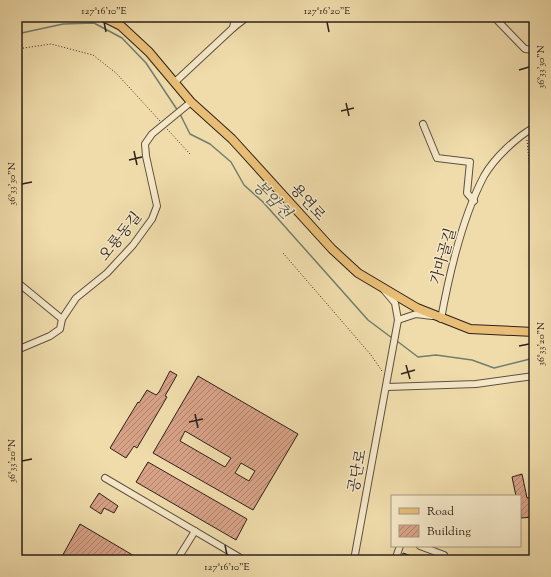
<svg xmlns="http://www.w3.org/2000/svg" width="551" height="577" font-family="'Sorts Mill Goudy','Noto Serif KR',serif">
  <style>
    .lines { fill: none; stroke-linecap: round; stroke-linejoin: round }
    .stream { stroke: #6f7e6f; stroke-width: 1.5 }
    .building { fill: url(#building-hatch); stroke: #2d211c; fill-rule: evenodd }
    .minor-casing { stroke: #5e5040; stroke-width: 8 }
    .major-casing { stroke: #2d211c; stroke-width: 10 }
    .path { stroke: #2d211c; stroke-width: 1; stroke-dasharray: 1 2; stroke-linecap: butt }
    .minor { stroke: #f5e8c8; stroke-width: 6 }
    .major { stroke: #e8be76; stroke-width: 8 }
    .ticks { fill: none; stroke: #2d211c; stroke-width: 1.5 }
    .labels { text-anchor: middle; stroke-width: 3; stroke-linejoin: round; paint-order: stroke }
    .street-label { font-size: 15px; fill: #2d211c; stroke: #f5e8c8 }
    .water-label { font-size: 16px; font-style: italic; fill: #4e5045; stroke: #f5e8c8 }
    .neatline { fill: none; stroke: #2d211c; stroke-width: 1.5 }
    .ticks-label { font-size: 10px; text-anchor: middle; fill: #2d211c }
  </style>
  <defs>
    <pattern id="building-hatch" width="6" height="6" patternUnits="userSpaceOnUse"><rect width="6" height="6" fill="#d8a287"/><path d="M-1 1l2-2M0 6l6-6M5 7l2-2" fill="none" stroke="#b0846e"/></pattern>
  </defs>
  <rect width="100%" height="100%" fill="#f0dcab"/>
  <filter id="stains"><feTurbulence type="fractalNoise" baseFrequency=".005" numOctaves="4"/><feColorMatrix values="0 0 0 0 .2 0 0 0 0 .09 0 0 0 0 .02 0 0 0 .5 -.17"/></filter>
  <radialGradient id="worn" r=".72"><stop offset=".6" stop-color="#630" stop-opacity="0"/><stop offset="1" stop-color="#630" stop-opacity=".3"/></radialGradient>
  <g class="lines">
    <g class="stream">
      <polyline points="17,34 63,24 94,23 122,38 146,63 178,111"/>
      <polyline points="180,114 190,134 210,144 231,162 244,185 263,202 368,320 392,338"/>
      <polyline points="397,341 418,357 436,355 472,360 494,368 534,358"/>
    </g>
  </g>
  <g class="building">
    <polygon points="170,371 177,375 165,396 167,397 137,448 134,446 126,458 110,448 138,402 139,403 147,390 156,395 159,392"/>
    <path d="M198,376l100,58 -45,76 -100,-57zM185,431l46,27 -6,9 -45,-26zM241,463l14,8 -6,10 -14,-8z"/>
    <polygon points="148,462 247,519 236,540 136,482"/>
    <polygon points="522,474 527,498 534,497 534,517 521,518 520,496 516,496 512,477"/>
    <polygon points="99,493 118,506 114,513 104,508 101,514 90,507"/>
    <polygon points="80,524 141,560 60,560"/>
    <polygon points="403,553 420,559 420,560 401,560"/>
  </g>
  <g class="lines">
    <defs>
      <g id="minor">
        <polyline points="494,17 525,49 534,50"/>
        <polyline points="233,28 247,17"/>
        <polyline points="175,82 233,28 235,17"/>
        <polyline points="423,124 437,158 470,162 467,193 474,201"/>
        <polyline points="17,282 62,319 76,298 107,273 133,245 152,219 157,206 146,156 145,144 152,134 191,102"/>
        <path d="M441,319c8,-44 22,-103 43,-143 11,-19 32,-38 50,-49"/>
        <polyline points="398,320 416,314 432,316"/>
        <polyline points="17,350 50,336 60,329 62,319"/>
        <polyline points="387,387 476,384 534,376"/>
        <polyline points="105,478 244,560"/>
        <polyline points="420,546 444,555 442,560"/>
        <polyline points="177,560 195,531"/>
        <polyline points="354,560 398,320 395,303 384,290"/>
        <polyline points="395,560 400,546"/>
      </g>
      <polyline id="major" points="103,17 121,26 149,52 191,102 232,139 332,249 358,273 417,308 470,329 534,332"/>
    </defs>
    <use href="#minor" class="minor-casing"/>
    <use href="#major" class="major-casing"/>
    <g class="path">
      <polyline points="17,49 51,44 93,55 116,73 160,121"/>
      <polyline points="167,129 190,154"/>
      <polyline points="527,140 534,213"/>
      <polyline points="283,253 371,355 382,371"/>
    </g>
    <use href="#minor" class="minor"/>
    <use href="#major" class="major"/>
  </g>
  <path class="ticks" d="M104,22l2,10M327,22l2,10M519,70l10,-3M346,103l3,13M341,111l13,-3M134,151l3,14M129,160l13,-3M22,184l10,-2M519,346l10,-2M406,365l4,14M401,374l14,-4M195,414l3,14M189,422l14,-3M22,461l10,-2M225,545l2,10"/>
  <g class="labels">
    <g class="street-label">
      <text transform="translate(308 202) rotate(48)" y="5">용연로</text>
      <text transform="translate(120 236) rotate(-51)" y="5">오룡동길</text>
      <text transform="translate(443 256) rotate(-74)" y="5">가마골길</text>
      <text transform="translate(357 471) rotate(-79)" y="5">공단로</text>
    </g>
    <g class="water-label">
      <text transform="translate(273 199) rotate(45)" y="6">봉암천</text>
    </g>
  </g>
  <rect width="551" height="577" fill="none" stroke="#f0dcab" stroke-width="44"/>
  <rect x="391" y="495" width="130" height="52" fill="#f5e8c8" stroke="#a59883"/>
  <rect x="399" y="508" width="20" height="6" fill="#e8be76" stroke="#a59883"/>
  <text x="427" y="515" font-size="12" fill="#2d211c">Road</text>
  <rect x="399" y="525" width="20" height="12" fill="url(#building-hatch)" stroke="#a59883"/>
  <text x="427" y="535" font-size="12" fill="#2d211c">Building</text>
  <rect x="22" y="22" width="507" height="533" class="neatline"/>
  <g class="ticks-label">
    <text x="104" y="14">127°16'10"E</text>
    <text x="327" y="14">127°16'20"E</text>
    <text transform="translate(540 67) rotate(-90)" y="4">36°33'30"N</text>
    <text transform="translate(11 184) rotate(-90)" y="4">36°33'30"N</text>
    <text transform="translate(540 344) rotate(-90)" y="4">36°33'20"N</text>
    <text transform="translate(11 461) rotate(-90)" y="4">36°33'20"N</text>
    <text x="227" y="570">127°16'10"E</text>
  </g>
  <rect width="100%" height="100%" filter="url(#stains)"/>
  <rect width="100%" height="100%" fill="url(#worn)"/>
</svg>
